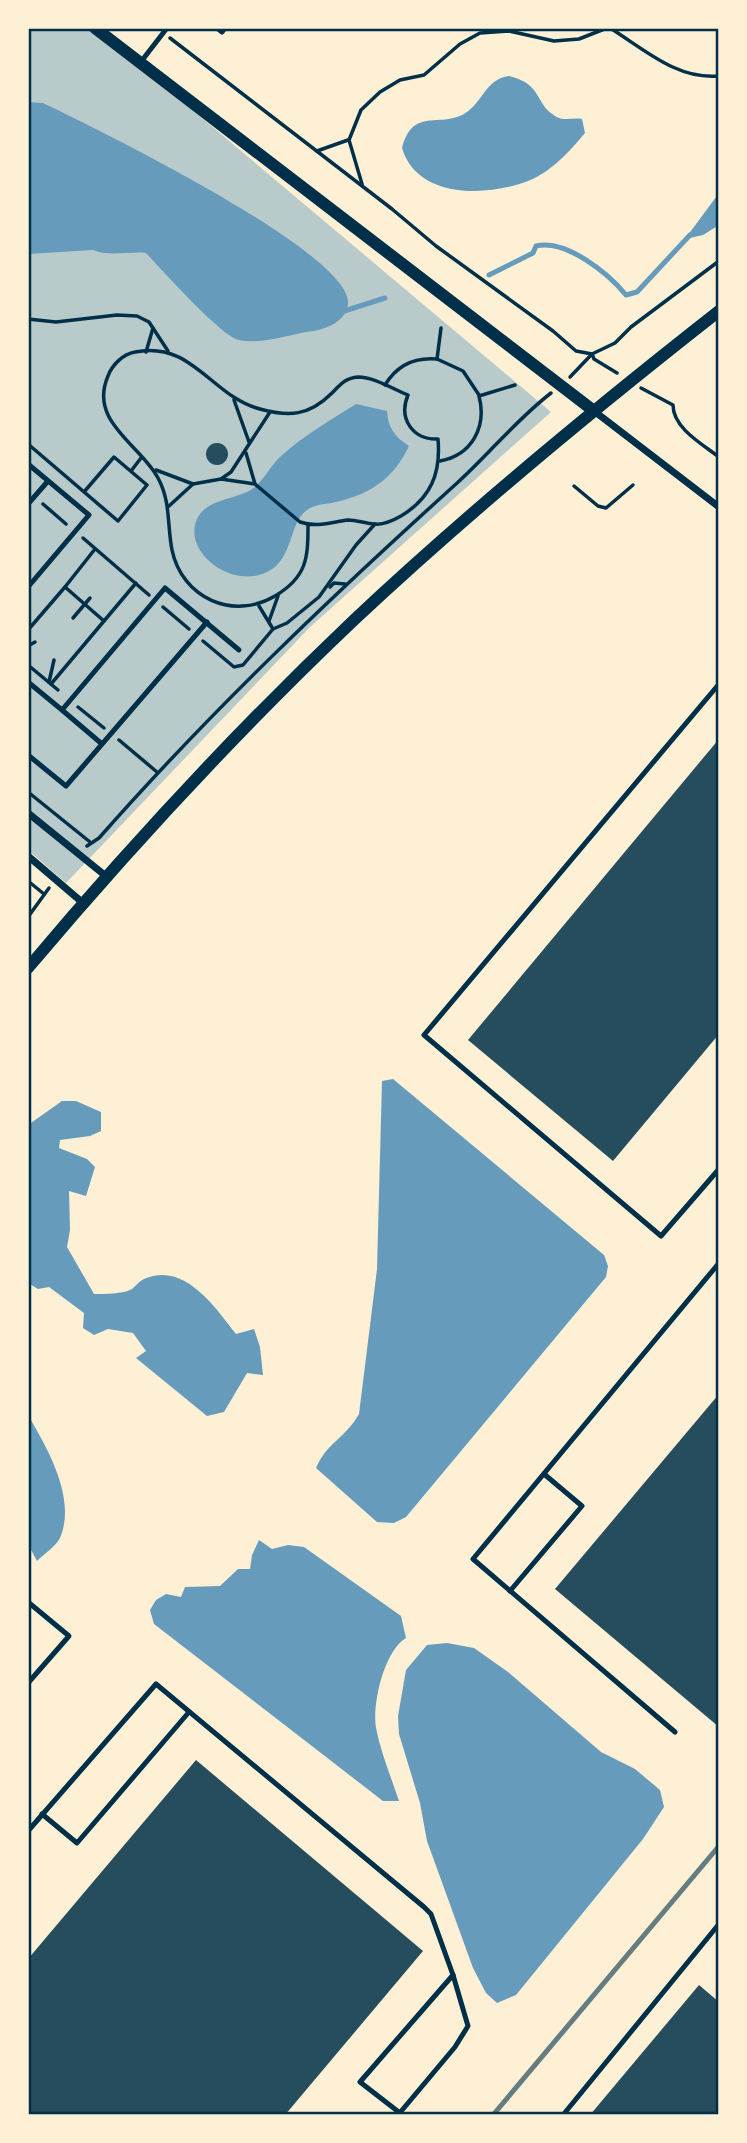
<svg xmlns="http://www.w3.org/2000/svg" width="747" height="2143" font-family="'IBM Plex Serif',serif">
  <style>
    .green { fill: #b9caca }
    .water { fill: #669bbc }
    .lines { fill: none; stroke-linecap: round; stroke-linejoin: round }
    .stream { stroke: #669bbc; stroke-width: 5 }
    .building { fill: #264d5e }
    .path { stroke: #003049; stroke-width: 3.5 }
    .service { stroke: #003049; stroke-width: 5 }
    .minor { stroke: #003049; stroke-width: 7 }
    .tertiary { stroke: #003049; stroke-width: 12 }
    .rail { stroke: #657d81; stroke-width: 5 }
    .neatline { fill: none; stroke: #003049; stroke-width: 2.5 }
  </style>
  <rect width="100%" height="100%" fill="#fdf0d5"/>
  <polygon class="green" points="28,28 95,28 551,412 310,627 66,883 28,850"/>
  <g class="water">
    <path d="M509,76c35,9 24,26 46,40 9,6 18,1 27,3l3,14c-16,19 -34,39 -57,48 -41,16 -111,18 -126,-33 11,-41 36,-20 62,-34 19,-11 21,-35 45,-38z"/>
    <path d="M28,102l15,1c48,23 311,151 305,201 -2,17 -21,25 -35,27 -23,3 -51,14 -74,9 -18,-4 -77,-70 -93,-87 -17,-2 -38,4 -53,-3l-65,4z"/>
    <polygon points="719,193 719,225 703,235 685,239"/>
    <path d="M356,404l31,7c1,17 8,26 22,35 -15,32 -38,48 -73,56 -8,2 -18,2 -26,6 -22,11 -15,51 -43,64 -35,18 -87,-21 -69,-55 9,-17 36,-18 51,-26 13,-7 21,-25 32,-35 22,-20 51,-37 75,-52z"/>
    <path d="M393,1079l211,176 4,11 -2,11 -200,240 -12,6 -17,-1 -61,-54c12,-27 28,-28 43,-54l18,-145 5,-188z"/>
    <path d="M62,1101h14l25,11v19l-11,5 -30,4 -1,8 28,11 8,8 -9,29 -17,-5 1,39 -3,17 27,47c10,0 30,0 38,-5 4,-3 7,-8 12,-10 40,-18 71,28 92,55l18,-5 6,18 3,28 -16,-2 -23,39 -17,4 -71,-58 10,-7 -13,-18 -25,-4 -14,6 -11,-7 1,-15 -35,-26 -11,2 -10,-6v-158z"/>
    <path d="M28,1415c19,33 49,83 32,123 -4,8 -16,16 -23,23l-9,-17z"/>
    <path d="M259,1540l13,9 16,-4 16,2 97,69 5,22c-22,13 -34,66 -30,90 5,25 15,49 23,73h-16l-229,-177 -4,-14 6,-10 10,-6 15,3 4,-10 35,-1 18,-17h12l2,-14z"/>
    <polygon points="447,1643 474,1648 508,1672 601,1752 635,1769 660,1790 664,1807 643,1839 516,1995 497,2003 486,1993 473,1968 427,1841 420,1803 399,1734 398,1716 406,1670 427,1645"/>
  </g>
  <g class="lines">
    <g class="stream">
      <path d="M489,275l44,-22 3,-7c30,-7 72,27 90,49l11,-3 53,-57"/>
      <polyline points="338,313 385,298"/>
    </g>
  </g>
  <g class="building">
    <circle cx="217" cy="454" r="11"/>
    <polygon points="719,739 719,1034 613,1161 468,1040"/>
    <polygon points="719,1394 719,1727 555,1589"/>
    <polygon points="196,1760 423,1951 285,2115 28,2115 28,1959"/>
    <polygon points="699,1985 719,2002 719,2115 590,2115"/>
  </g>
  <g class="lines">
    <g class="path">
      <path d="M610,28c34,21 67,52 109,48"/>
      <polyline points="170,38 392,209 436,246 553,331 576,351 592,354 594,359 617,373"/>
      <polyline points="317,151 348,140"/>
      <polyline points="362,184 349,140 361,110 380,92 400,80 424,75 460,44 480,33 509,31 554,41 579,39 607,28"/>
      <polyline points="28,319 56,322 117,315 137,316 149,322 168,351"/>
      <polyline points="146,352 153,328"/>
      <polyline points="437,359 463,371 479,395"/>
      <polyline points="570,377 592,354 615,343 631,327 719,261"/>
      <path d="M385,385c12,-20 29,-28 52,-26l4,-31"/>
      <path d="M641,388l32,17c0,23 29,39 46,52"/>
      <polyline points="234,400 249,442"/>
      <polyline points="28,444 118,521 147,485 114,457 84,492"/>
      <polyline points="246,453 255,484"/>
      <path d="M440,461c32,-6 47,-34 39,-65l36,-11"/>
      <polyline points="156,470 193,484"/>
      <polyline points="131,471 141,458"/>
      <path d="M221,479l34,5 45,38c17,6 32,0 48,-2 10,0 18,4 27,4 8,1 19,-4 26,-8 30,-18 40,-43 37,-77 -25,1 -40,-20 -30,-44 -15,-6 -34,-18 -50,-18 -13,1 -18,8 -26,16 -23,23 -43,24 -72,16 -48,-12 -68,-69 -125,-57 -12,2 -23,13 -27,24 -20,46 33,69 50,102 13,24 9,47 14,72 10,48 61,71 103,46 32,-19 33,-38 33,-71"/>
      <polyline points="574,486 598,506 606,508 633,485"/>
      <polyline points="43,504 66,524"/>
      <polyline points="169,506 193,484 221,479 231,472 270,412"/>
      <polyline points="83,538 149,595"/>
      <polyline points="65,587 95,549"/>
      <polyline points="330,587 334,583 345,584"/>
      <polyline points="259,606 273,629"/>
      <polyline points="163,607 189,629"/>
      <polyline points="73,618 90,598"/>
      <polyline points="104,621 136,583"/>
      <polyline points="269,621 278,596"/>
      <polyline points="28,630 65,587 104,621 51,684"/>
      <polyline points="203,641 234,667 243,665 273,629 287,623 319,597 356,545 375,524"/>
      <polyline points="28,646 35,642"/>
      <polyline points="28,665 58,690"/>
      <polyline points="49,682 54,660"/>
      <polyline points="78,707 104,728"/>
      <polyline points="119,740 157,772"/>
      <polyline points="28,792 90,842"/>
      <path d="M87,846l12,-8c111,-126 232,-241 357,-354 33,-30 60,-64 95,-91"/>
      <polyline points="28,881 44,894"/>
      <polyline points="28,917 49,888"/>
    </g>
    <g class="service">
      <polyline points="217,28 222,32 225,28"/>
      <polyline points="140,63 167,28"/>
      <polyline points="28,464 89,515 28,587"/>
      <polyline points="28,504 48,481"/>
      <polyline points="28,682 62,710 165,588 239,650"/>
      <polyline points="719,684 424,1035 661,1236 719,1169"/>
      <polyline points="62,710 102,744"/>
      <polyline points="28,755 66,786 207,622"/>
      <polyline points="510,1591 582,1506 544,1474"/>
      <polyline points="28,1602 69,1636 28,1683"/>
      <polyline points="675,1732 473,1559 719,1263"/>
      <polyline points="42,1814 77,1843 189,1712"/>
      <polyline points="28,1831 156,1684 424,1907 431,1914 453,1975 468,2026 455,2047 398,2115"/>
      <polyline points="400,2113 360,2082 453,1975"/>
      <polyline points="563,2115 719,1924"/>
    </g>
    <g class="minor">
      <polyline points="594,411 719,507"/>
      <polyline points="28,813 107,877"/>
      <polyline points="28,856 83,903"/>
    </g>
    <g class="tertiary">
      <polyline points="95,28 594,411"/>
      <path d="M28,968c102,-121 211,-239 326,-348 116,-109 240,-211 365,-309"/>
    </g>
    <polyline class="rail" points="493,2115 719,1846"/>
  </g>
  <rect width="747" height="2143" fill="none" stroke="#fdf0d5" stroke-width="60"/>
  <rect x="30" y="30" width="687" height="2083" class="neatline"/>
</svg>
